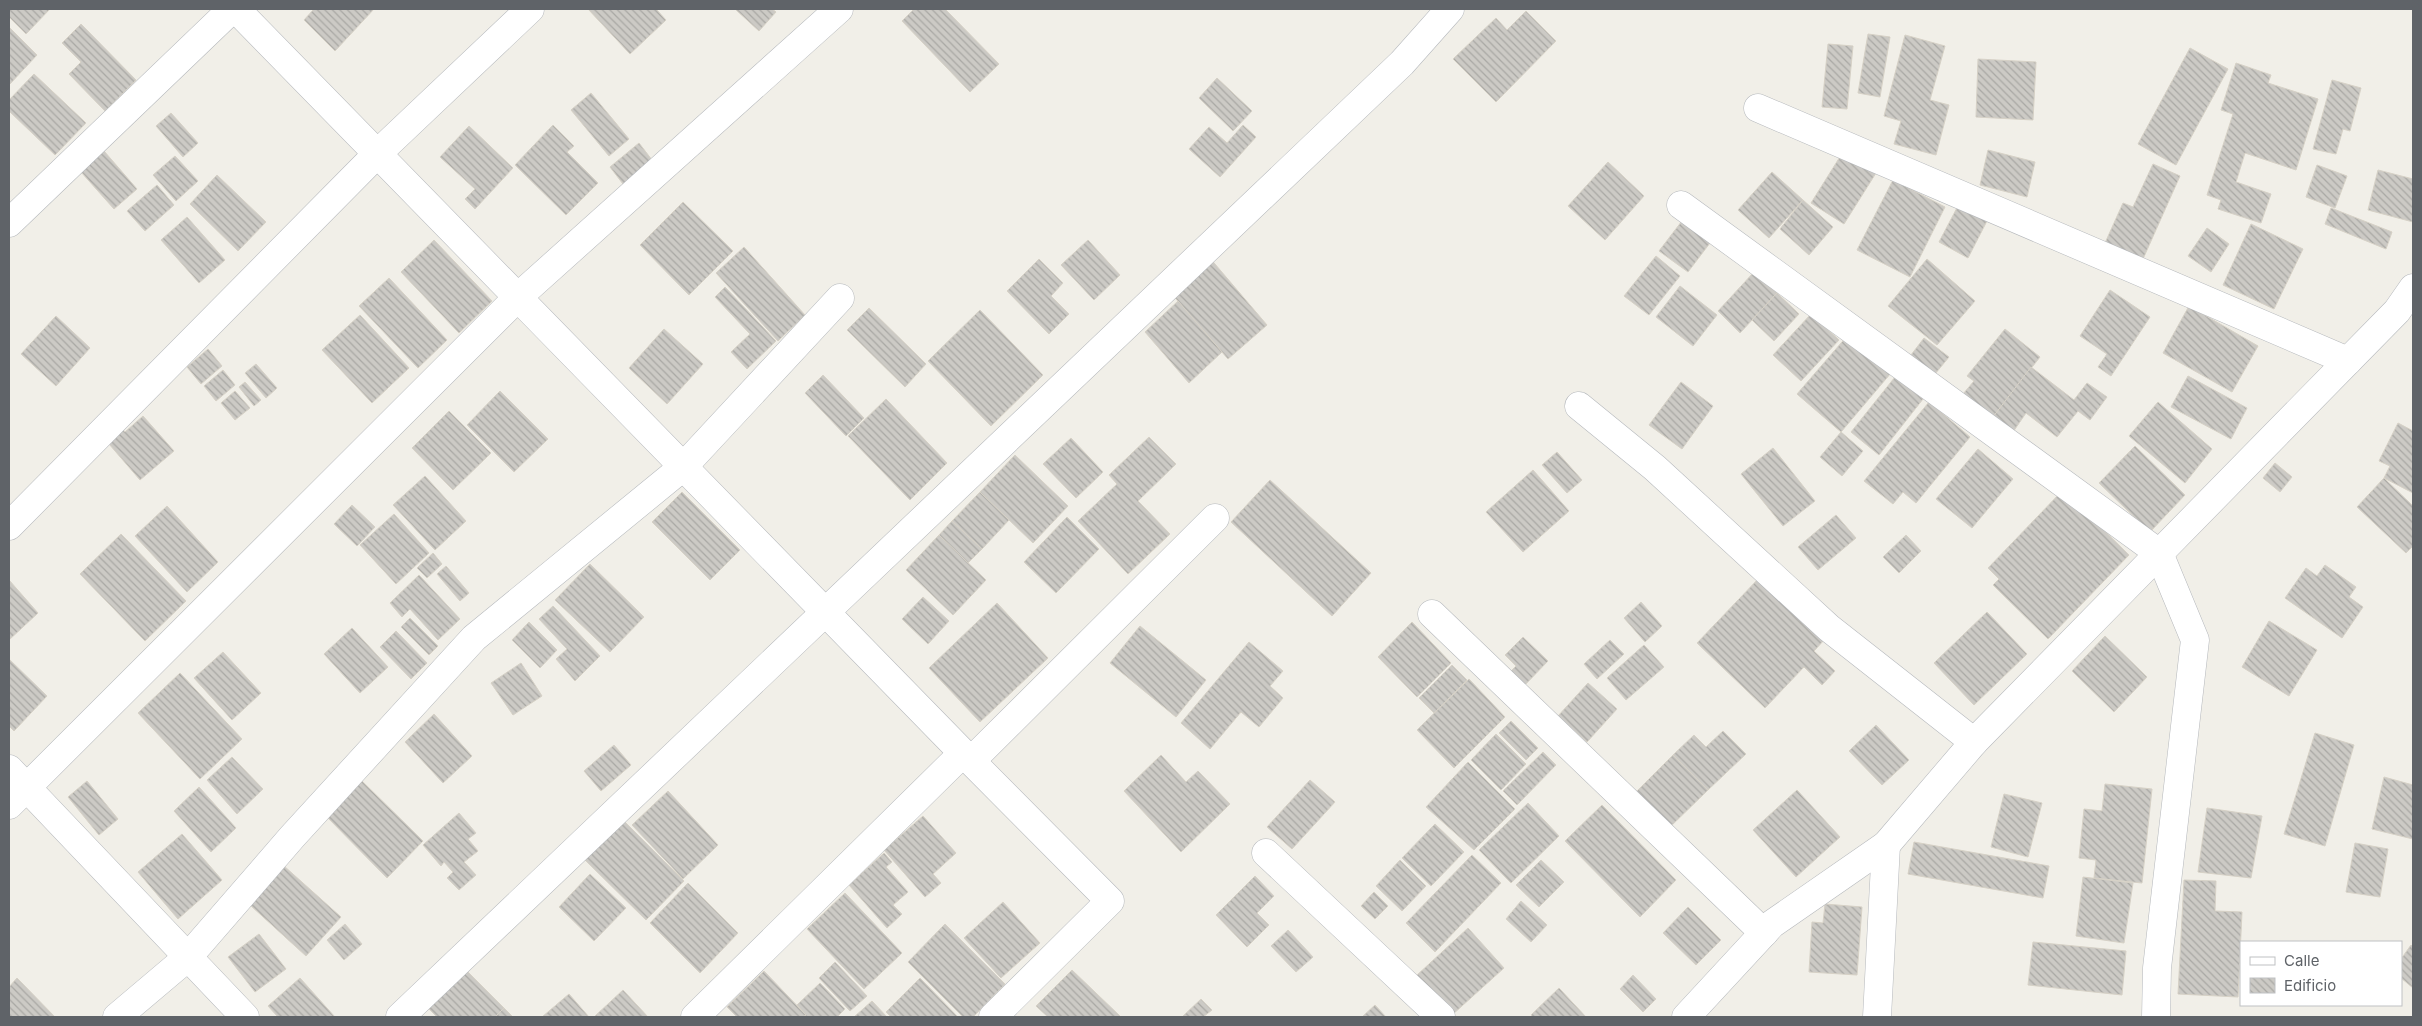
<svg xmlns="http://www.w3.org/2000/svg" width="2422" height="1026" font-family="Inter,sans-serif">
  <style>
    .building { fill: url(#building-back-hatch); stroke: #d6d1c6 }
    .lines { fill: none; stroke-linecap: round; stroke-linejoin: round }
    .minor-casing { stroke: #b5b8bc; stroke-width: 29 }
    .minor { stroke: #fff; stroke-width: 28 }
  </style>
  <defs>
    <pattern id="building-back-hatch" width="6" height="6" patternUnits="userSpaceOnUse" patternTransform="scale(1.25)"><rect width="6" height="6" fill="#cccac5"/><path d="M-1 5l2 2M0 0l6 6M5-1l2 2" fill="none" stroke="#a9a8a4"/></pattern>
  </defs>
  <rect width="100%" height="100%" fill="#f1efe8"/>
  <g class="building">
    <polygon points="9,9 50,9 26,34 9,17"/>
    <polygon points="314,9 374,9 335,51 304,20"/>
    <polygon points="588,9 656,9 666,20 630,54"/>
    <polygon points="735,9 772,9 776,12 759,31"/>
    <polygon points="914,9 945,9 999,64 970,92 902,21"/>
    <polygon points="1526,11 1556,41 1496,102 1453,59 1496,18 1507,30"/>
    <polygon points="81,24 136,80 105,111 69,74 81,62 62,43"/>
    <polygon points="9,27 37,55 9,85"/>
    <polygon points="1868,34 1890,37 1880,97 1858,93"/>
    <polygon points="1905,35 1945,46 1930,100 1949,105 1936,155 1894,144 1901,121 1884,116"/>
    <polygon points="1828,44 1853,46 1847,109 1822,107"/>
    <polygon points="2190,48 2228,69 2176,165 2138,144"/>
    <polygon points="1978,59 2036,62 2033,120 1976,117"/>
    <polygon points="2236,63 2271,75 2268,83 2318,99 2296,170 2245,153 2236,182 2271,194 2261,223 2218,209 2221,200 2207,195 2233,114 2221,110"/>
    <polygon points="34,74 86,123 55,155 9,111 9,100"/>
    <polygon points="1217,78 1252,111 1233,131 1199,98"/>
    <polygon points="2332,80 2361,88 2350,131 2343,129 2336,154 2313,149"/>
    <polygon points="591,93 629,139 609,156 571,110"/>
    <polygon points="171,113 198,143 183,157 156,126"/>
    <polygon points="553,125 574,146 567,152 598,183 566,215 515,165"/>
    <polygon points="1243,125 1256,137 1220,177 1189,149 1209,127 1227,143"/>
    <polygon points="469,126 513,168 475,209 465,199 475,189 440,157"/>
    <polygon points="639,143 652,160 623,184 610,167"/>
    <polygon points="1988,150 2035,162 2027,197 1980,185"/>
    <polygon points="104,151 137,189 114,209 81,172"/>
    <polygon points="1843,152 1876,173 1844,224 1811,203"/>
    <polygon points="175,156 198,181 176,201 153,175"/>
    <polygon points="1608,162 1644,196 1605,240 1568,206"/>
    <polygon points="2153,164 2180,176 2143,259 2105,243 2123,203 2133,207"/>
    <polygon points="2317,165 2347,176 2335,208 2306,197"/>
    <polygon points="2378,170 2413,179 2413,222 2368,210"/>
    <polygon points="1772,172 1803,200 1769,238 1738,210"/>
    <polygon points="217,175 266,222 238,251 190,204"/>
    <polygon points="1893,180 1945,207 1910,277 1857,250"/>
    <polygon points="157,185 174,205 145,231 127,211"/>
    <polygon points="1803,200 1833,227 1809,255 1780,229"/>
    <polygon points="683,202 733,251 689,295 640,245"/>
    <polygon points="1959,204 1988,219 1968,258 1939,242"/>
    <polygon points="2331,208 2392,232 2386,249 2325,224"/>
    <polygon points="187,217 225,260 199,283 161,240"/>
    <polygon points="1685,217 1713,239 1688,272 1659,251"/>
    <polygon points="2251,224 2303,249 2274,309 2223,285"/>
    <polygon points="2207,228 2229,244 2211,272 2188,256"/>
    <polygon points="434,240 492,301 459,333 401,272"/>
    <polygon points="1088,240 1120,275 1094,300 1061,265"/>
    <polygon points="744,247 805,315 778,341 716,273"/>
    <polygon points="1656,256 1680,276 1649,315 1624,296"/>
    <polygon points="1209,257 1267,325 1228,359 1170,292"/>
    <polygon points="1039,259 1063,283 1051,296 1069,314 1049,334 1007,291"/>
    <polygon points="1927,259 1975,301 1937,345 1888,306"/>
    <polygon points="1754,272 1777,293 1740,333 1718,311"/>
    <polygon points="389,278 447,340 418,368 359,306"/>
    <polygon points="1680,286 1717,315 1693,346 1656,317"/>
    <polygon points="725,287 776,341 747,369 731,352 750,334 715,297"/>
    <polygon points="2110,290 2150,317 2111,376 2098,367 2107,354 2080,336"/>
    <polygon points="1777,293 1799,314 1774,341 1752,320"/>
    <polygon points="1178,301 1222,352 1189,383 1145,332"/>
    <polygon points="2189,306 2258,346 2232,392 2163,353"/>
    <polygon points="869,308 926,364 905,387 847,330"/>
    <polygon points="980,310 1043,375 991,426 928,361"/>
    <polygon points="1811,314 1839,340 1801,381 1773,355"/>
    <polygon points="360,315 409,368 372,403 322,350"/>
    <polygon points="56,316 90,348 56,386 21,354"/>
    <polygon points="664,329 703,364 667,404 629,368"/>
    <polygon points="2005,329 2040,357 1993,417 1963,394 1974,381 1967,376"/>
    <polygon points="1848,335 1891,373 1841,432 1797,394"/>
    <polygon points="1924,338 1949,357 1935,374 1911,355"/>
    <polygon points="208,349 222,366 201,384 187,367"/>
    <polygon points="256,364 277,388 266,398 245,373"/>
    <polygon points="2031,367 2074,400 2087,383 2107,397 2090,420 2078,411 2057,437 2026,413 2013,432 1993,417"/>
    <polygon points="223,370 235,385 216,401 204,386"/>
    <polygon points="823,375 864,418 846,436 805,393"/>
    <polygon points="2188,376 2247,408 2231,439 2171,407"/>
    <polygon points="1895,377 1923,399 1879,455 1851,432"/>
    <polygon points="245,382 261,400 254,406 239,387"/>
    <polygon points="1681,382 1713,406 1682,449 1649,425"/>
    <polygon points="235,391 250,408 235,420 221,403"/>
    <polygon points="500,391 548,439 514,472 467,425"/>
    <polygon points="886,399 947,463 910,500 848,436"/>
    <polygon points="1929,402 1970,437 1916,503 1903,492 1893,504 1864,481"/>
    <polygon points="2158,402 2212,449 2185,483 2129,436"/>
    <polygon points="449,411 491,453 453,490 412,448"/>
    <polygon points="143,416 174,451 140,480 103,437 118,424 125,432"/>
    <polygon points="2398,423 2413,431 2413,493 2384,478 2390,466 2379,461"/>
    <polygon points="1841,432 1863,451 1842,476 1820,457"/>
    <polygon points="1149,437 1176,464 1138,501 1170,534 1128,574 1078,521 1117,484 1109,475"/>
    <polygon points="1071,438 1103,472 1076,498 1043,464"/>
    <polygon points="2135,446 2185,495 2150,532 2099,483"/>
    <polygon points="1773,448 1815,501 1783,526 1741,474"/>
    <polygon points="1978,449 2013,479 1972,528 1936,499"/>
    <polygon points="1557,452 1582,480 1567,493 1542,465"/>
    <polygon points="1015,455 1068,506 1033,543 980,492"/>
    <polygon points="2275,463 2292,477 2280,492 2263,478"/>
    <polygon points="1533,470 1569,511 1523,552 1486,512"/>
    <polygon points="425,476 466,521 435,550 393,505"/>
    <polygon points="2384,478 2413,506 2413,546 2406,553 2357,507"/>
    <polygon points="1270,480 1371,573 1332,616 1231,522"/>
    <polygon points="2063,490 2129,555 2048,639 1993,585 1999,579 1988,568"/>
    <polygon points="682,492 740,550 710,580 652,522"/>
    <polygon points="980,492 1009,520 982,549 952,521"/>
    <polygon points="352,505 375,527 357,546 334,524"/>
    <polygon points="167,506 218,562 187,592 135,536"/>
    <polygon points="394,514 429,553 396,584 360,545"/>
    <polygon points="1836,515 1856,538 1818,570 1798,547"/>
    <polygon points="1067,517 1099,549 1056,593 1024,562"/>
    <polygon points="952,521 982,549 968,563 939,535"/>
    <polygon points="121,534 186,601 145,641 80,574"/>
    <polygon points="939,535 986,580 953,615 906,570"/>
    <polygon points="1906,535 1921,551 1899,573 1883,557"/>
    <polygon points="433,553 442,564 427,578 417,568"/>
    <polygon points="590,564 644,617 610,652 555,600"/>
    <polygon points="2325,565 2356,587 2349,597 2363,607 2342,638 2285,598 2306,568 2317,576"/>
    <polygon points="446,566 469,593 460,601 437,574"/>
    <polygon points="419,575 460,619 438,640 410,609 402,617 390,603"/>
    <polygon points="1760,577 1825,639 1814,651 1835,671 1822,685 1804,667 1765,708 1697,643"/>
    <polygon points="9,580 38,613 9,640"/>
    <polygon points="923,597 949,621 928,644 902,619"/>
    <polygon points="1641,602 1662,626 1645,642 1624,618"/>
    <polygon points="997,603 1048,658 980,722 929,668"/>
    <polygon points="553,606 600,656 575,681 556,659 567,649 539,619"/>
    <polygon points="1987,612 2027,654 1974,705 1934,663"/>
    <polygon points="410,618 438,646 429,655 401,627"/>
    <polygon points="2269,621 2317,650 2289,696 2242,667"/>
    <polygon points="529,622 557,650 540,668 512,640"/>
    <polygon points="1412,622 1451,663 1417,697 1378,657"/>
    <polygon points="1140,626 1206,680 1176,717 1110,663"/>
    <polygon points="352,628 388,667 360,693 324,654"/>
    <polygon points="396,631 427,663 411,679 380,647"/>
    <polygon points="2105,636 2147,677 2114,712 2072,671"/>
    <polygon points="1523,637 1548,661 1522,688 1508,674 1516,666 1505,655"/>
    <polygon points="1610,640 1624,654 1597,679 1584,664"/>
    <polygon points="1249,642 1283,671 1270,686 1283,698 1259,727 1241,712 1210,749 1181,723"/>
    <polygon points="1644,645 1664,667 1626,700 1607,678"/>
    <polygon points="223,652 261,693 232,720 194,678"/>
    <polygon points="9,659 47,696 14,731 9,726"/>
    <polygon points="521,663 542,696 513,715 491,683"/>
    <polygon points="1452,665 1467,680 1434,713 1419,698"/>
    <polygon points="180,673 242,739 200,779 138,713"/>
    <polygon points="1469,679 1505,717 1454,768 1417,730"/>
    <polygon points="1588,683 1617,709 1587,742 1558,716"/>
    <polygon points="434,714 472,756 443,783 405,742"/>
    <polygon points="1511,721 1538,748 1526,760 1499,733"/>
    <polygon points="1876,725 1909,760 1882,785 1849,751"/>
    <polygon points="1723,731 1746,754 1708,790 1673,755 1694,735 1706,747"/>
    <polygon points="2315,733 2354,745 2325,846 2284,834"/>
    <polygon points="1496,734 1526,764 1501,790 1471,760"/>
    <polygon points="614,745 631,765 601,791 584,771"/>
    <polygon points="1543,752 1556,765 1517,805 1503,791"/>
    <polygon points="1161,755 1186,782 1198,771 1230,804 1181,852 1124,791"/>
    <polygon points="1673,755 1708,790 1669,828 1634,794"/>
    <polygon points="232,757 263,789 237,814 207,780"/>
    <polygon points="1468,762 1515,809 1474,850 1426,807"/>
    <polygon points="2384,777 2413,785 2413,839 2372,829"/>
    <polygon points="361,780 423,841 387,878 327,817"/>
    <polygon points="1310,780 1335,802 1292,849 1267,827"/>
    <polygon points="87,781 118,819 99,835 68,797"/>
    <polygon points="2105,784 2152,789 2142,883 2094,878 2096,860 2079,858 2084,809 2102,811"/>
    <polygon points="199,787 236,828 211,852 174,811"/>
    <polygon points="1797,790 1840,837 1796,877 1753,830"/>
    <polygon points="668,791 718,845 683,879 632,825"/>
    <polygon points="2004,794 2042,803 2028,857 1991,847"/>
    <polygon points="1528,803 1559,836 1511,883 1479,850"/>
    <polygon points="1602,805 1676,880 1640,917 1565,841"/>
    <polygon points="2207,808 2262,816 2251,878 2198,872"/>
    <polygon points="459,813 476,833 468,839 478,851 464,862 476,875 459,890 447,878 453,872 444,862 441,866 423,845"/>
    <polygon points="923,816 956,853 933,874 941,883 925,897 884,850"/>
    <polygon points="623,820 684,881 646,920 584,859"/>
    <polygon points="1435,824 1464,852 1431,886 1402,858"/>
    <polygon points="182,834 222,880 178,919 138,872"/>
    <polygon points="1914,842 2049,866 2043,898 1908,874"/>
    <polygon points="2355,843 2388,849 2380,897 2346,892"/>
    <polygon points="884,853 892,862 886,867 908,892 893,905 902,914 887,928 849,885"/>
    <polygon points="1472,855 1501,883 1435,952 1406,923"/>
    <polygon points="1400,860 1426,886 1402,911 1376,886"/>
    <polygon points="1541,860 1564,882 1539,907 1516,885"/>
    <polygon points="284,866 341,917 306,956 250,905"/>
    <polygon points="590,874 626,908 594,941 559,907"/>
    <polygon points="1255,876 1274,896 1257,913 1269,925 1247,947 1216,915"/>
    <polygon points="2083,877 2133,883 2124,943 2076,936"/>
    <polygon points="2184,880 2216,881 2215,911 2242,912 2238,997 2178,994"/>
    <polygon points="688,883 738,933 700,973 650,923"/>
    <polygon points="1374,892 1388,906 1375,919 1361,906"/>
    <polygon points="845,893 902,953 864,989 807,929"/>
    <polygon points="1521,901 1547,925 1531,942 1506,919"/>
    <polygon points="1003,902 1040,943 1001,978 964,938"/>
    <polygon points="1825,904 1862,907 1857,975 1809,972 1812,922 1823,923"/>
    <polygon points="1688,907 1721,940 1696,965 1663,933"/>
    <polygon points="345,924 362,944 344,960 327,940"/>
    <polygon points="945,924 1005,984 973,1017 963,1017 908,962"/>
    <polygon points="1468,928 1504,968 1452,1015 1416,976"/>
    <polygon points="1288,930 1313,957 1296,972 1271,946"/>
    <polygon points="259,934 286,969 255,992 228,957"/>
    <polygon points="2033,942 2126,951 2122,995 2028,985"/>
    <polygon points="2411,945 2413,947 2413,988 2401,978 2401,959"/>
    <polygon points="835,962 867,996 850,1011 819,978"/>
    <polygon points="464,968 504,1008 495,1017 437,1017 426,1006"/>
    <polygon points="1072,970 1121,1017 1048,1017 1036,1006"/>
    <polygon points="764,971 806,1015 803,1017 737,1017 727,1007"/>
    <polygon points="1633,975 1656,999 1643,1012 1620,989"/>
    <polygon points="17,978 55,1017 9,1017 9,987"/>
    <polygon points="300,978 335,1017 278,1017 268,1006"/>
    <polygon points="920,978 958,1017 891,1017 886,1012"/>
    <polygon points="820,983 845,1009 837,1017 803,1017 806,1015 797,1005"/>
    <polygon points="1559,988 1586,1017 1533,1017 1531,1015"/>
    <polygon points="623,990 648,1017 597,1017 595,1016"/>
    <polygon points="569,994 589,1017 542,1017"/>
    <polygon points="1201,999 1212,1010 1203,1017 1182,1017"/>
    <polygon points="872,1001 887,1017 854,1017"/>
    <polygon points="1375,1005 1386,1017 1362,1017"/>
    <polygon points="504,1008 513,1017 495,1017"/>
  </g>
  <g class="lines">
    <defs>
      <g id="minor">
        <polyline points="236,9 963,753 1110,901 993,1017"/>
        <polyline points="1758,108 2348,361"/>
        <polyline points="1681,205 2159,553 2195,640 2157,968 2156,1017"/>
        <polyline points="9,223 232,9"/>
        <polyline points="1579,406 1655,468 1829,628 1974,742"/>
        <polyline points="9,526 378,153 530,9"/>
        <polyline points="1432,614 1764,933"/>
        <polyline points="971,761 1215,518"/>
        <polyline points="9,769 245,1017"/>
        <polyline points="9,805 518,297 839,9"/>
        <polyline points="1266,853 1441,1017"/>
        <polyline points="117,1017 188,957 292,837 474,638 683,467 840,298"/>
        <polyline points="400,1017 1402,63 1450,9"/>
        <polyline points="695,1017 963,753"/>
        <polyline points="1686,1017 1772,924 1886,845 1974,742 2397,311 2413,288"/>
        <polyline points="1877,1017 1886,845"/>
      </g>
    </defs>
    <use href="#minor" class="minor-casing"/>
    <use href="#minor" class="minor"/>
  </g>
  <rect width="2422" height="1026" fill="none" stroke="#5f6368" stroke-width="20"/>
  <rect x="2240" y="941" width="162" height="65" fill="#ffffff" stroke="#bfc1c3"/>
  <rect x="2250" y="957" width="25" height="8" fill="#ffffff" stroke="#bfc1c3"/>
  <text x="2284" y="966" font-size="15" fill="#5f6368">Calle</text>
  <rect x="2250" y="978" width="25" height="15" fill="url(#building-back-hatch)" stroke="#bfc1c3"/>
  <text x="2284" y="991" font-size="15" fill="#5f6368">Edificio</text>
</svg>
